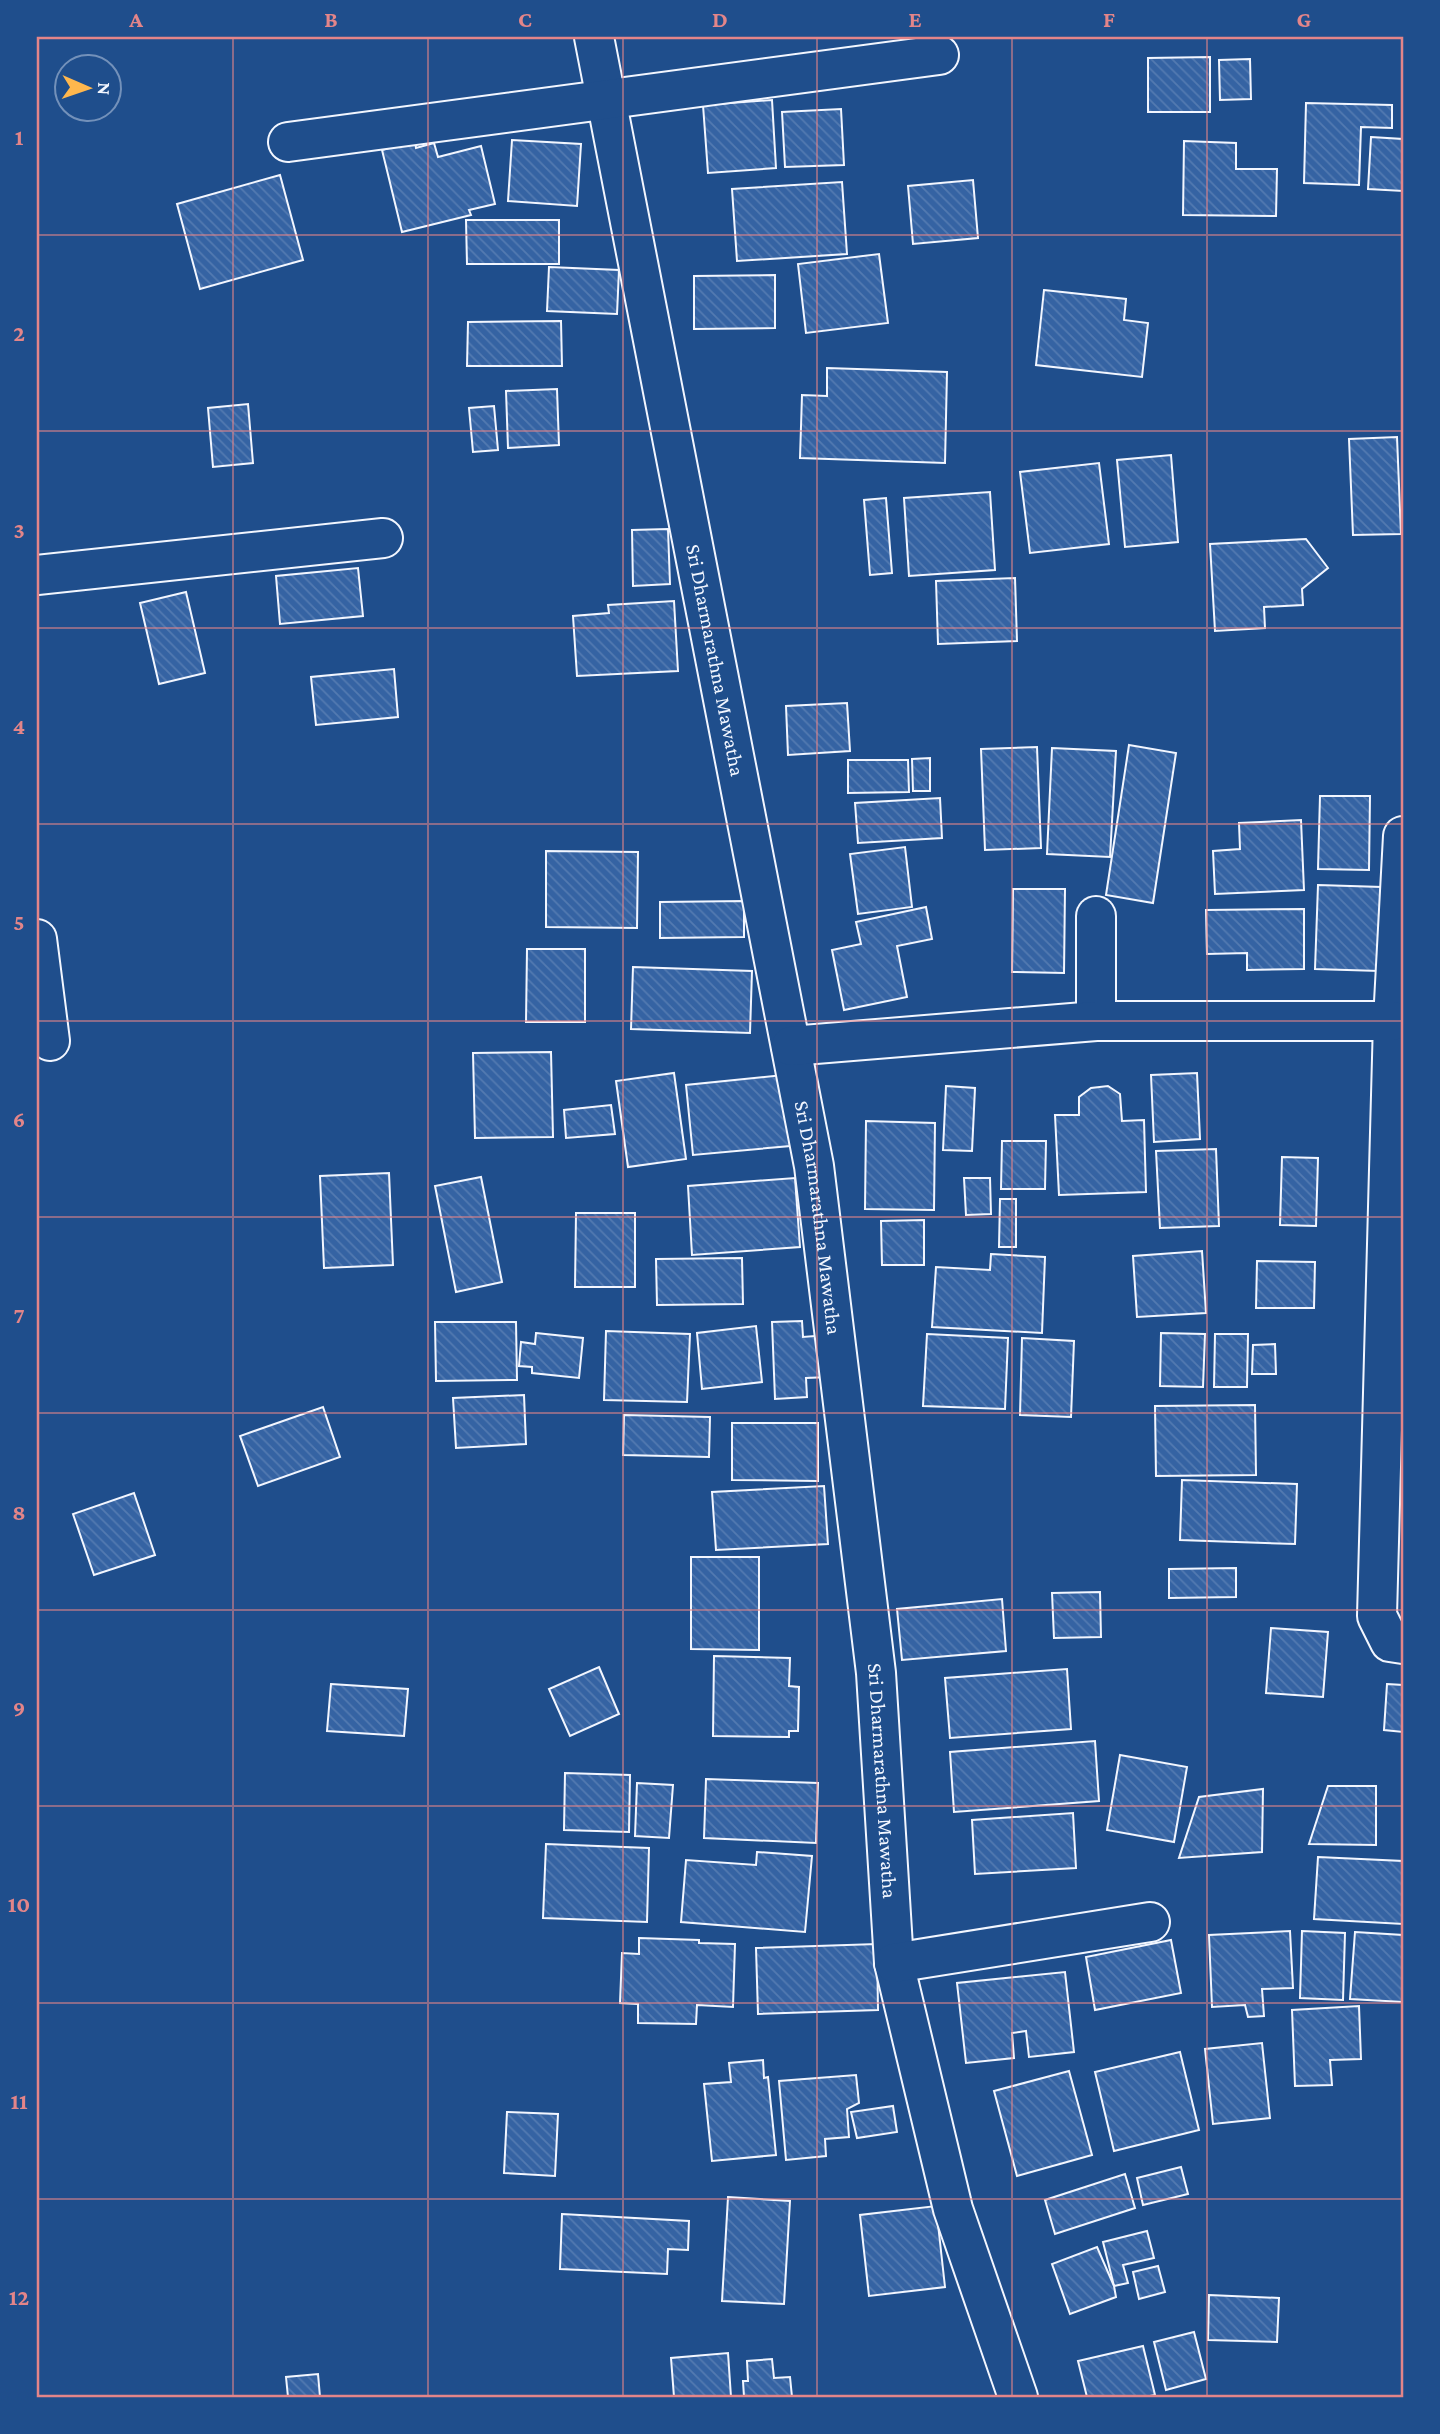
<svg xmlns="http://www.w3.org/2000/svg" width="1440" height="2434" font-family="'Crimson Pro',serif">
  <style>
    .building { fill: url(#building-back-hatch); stroke: #f2f6ff; stroke-width: 2 }
    .lines { fill: none; stroke-linecap: round; stroke-linejoin: round }
    .minor-casing { stroke: #f2f6ff; stroke-width: 42 }
    .minor { stroke: #1f4e8c; stroke-width: 38 }
    .grid { fill: none; stroke: #e38589; stroke-width: 2; stroke-opacity: 0.55 }
    .labels { text-anchor: middle; stroke-width: 5; stroke-linejoin: round; paint-order: stroke }
    .street-label { font-size: 21px; fill: #f2f6ff; stroke: #1f4e8c }
    .neatline { fill: none; stroke: #e38589; stroke-width: 2.5 }
    .grid-label { font-size: 23px; text-anchor: middle; font-weight: bold; fill: #e38589 }
  </style>
  <defs>
    <pattern id="building-back-hatch" width="6" height="6" patternUnits="userSpaceOnUse" patternTransform="scale(1.75)"><rect width="6" height="6" fill="#3563a3"/><path d="M-1 5l2 2M0 0l6 6M5-1l2 2" fill="none" stroke="#537ab1"/></pattern>
  </defs>
  <rect width="100%" height="100%" fill="#1f4e8c"/>
  <g class="building">
    <rect x="766" y="37" width="182" height="1"/>
    <polygon points="1210,57 1210,112 1148,112 1148,58"/>
    <polygon points="1250,59 1251,99 1220,100 1219,60"/>
    <polygon points="772,100 776,168 708,173 703,105"/>
    <polygon points="1306,103 1392,105 1392,128 1361,127 1359,185 1304,183"/>
    <polygon points="841,109 844,165 785,167 782,112"/>
    <polygon points="1371,137 1403,139 1403,191 1368,189"/>
    <polygon points="512,140 581,144 577,206 508,201"/>
    <polygon points="415,141 416,148 434,143 438,157 481,146 495,204 469,210 471,215 402,232 382,150"/>
    <polygon points="1184,141 1236,143 1236,169 1277,169 1276,216 1183,215"/>
    <polygon points="280,175 303,260 200,289 177,204"/>
    <polygon points="973,180 978,238 913,244 908,186"/>
    <polygon points="842,182 847,254 737,261 732,189"/>
    <polygon points="466,220 559,220 559,264 467,264"/>
    <polygon points="879,254 888,323 806,333 798,264"/>
    <polygon points="549,267 619,270 617,314 547,311"/>
    <polygon points="775,275 775,328 694,329 694,276"/>
    <polygon points="1044,290 1126,299 1124,320 1148,323 1142,377 1036,365"/>
    <polygon points="561,321 562,366 467,366 468,322"/>
    <polygon points="827,368 947,372 945,463 800,458 802,395 827,396"/>
    <polygon points="557,389 559,445 508,448 506,391"/>
    <polygon points="248,404 253,463 213,467 208,408"/>
    <polygon points="494,406 498,450 473,452 469,408"/>
    <polygon points="1397,437 1401,534 1353,535 1349,439"/>
    <polygon points="1171,455 1178,542 1125,547 1117,460"/>
    <polygon points="1099,463 1109,544 1030,553 1020,472"/>
    <polygon points="990,492 995,570 909,576 904,498"/>
    <polygon points="886,498 892,573 870,575 864,500"/>
    <polygon points="668,529 670,584 633,586 632,530"/>
    <polygon points="1306,539 1328,568 1302,589 1303,605 1264,607 1265,628 1215,631 1210,544"/>
    <polygon points="358,568 363,616 280,624 276,576"/>
    <polygon points="1015,578 1017,641 938,644 936,581"/>
    <polygon points="186,592 205,673 159,684 140,603"/>
    <polygon points="674,601 678,671 577,676 573,616 609,613 608,605"/>
    <polygon points="394,669 398,717 316,725 311,677"/>
    <polygon points="847,703 850,751 788,755 786,706"/>
    <polygon points="1129,745 1176,753 1153,903 1106,895"/>
    <polygon points="1037,747 1041,848 985,850 981,749"/>
    <polygon points="1052,748 1116,751 1110,857 1047,854"/>
    <polygon points="930,758 930,791 913,791 912,759"/>
    <polygon points="848,760 908,760 909,792 848,793"/>
    <polygon points="1320,796 1370,796 1369,870 1318,869"/>
    <polygon points="940,798 942,838 858,843 855,803"/>
    <polygon points="1301,820 1304,890 1215,894 1213,851 1240,849 1239,823"/>
    <polygon points="905,847 912,907 858,914 850,854"/>
    <polygon points="546,851 638,852 637,928 546,927"/>
    <polygon points="1318,885 1382,887 1379,971 1315,969"/>
    <polygon points="1013,889 1065,889 1064,973 1012,972"/>
    <polygon points="744,901 744,937 660,938 660,902"/>
    <polygon points="926,907 932,939 897,946 907,997 844,1010 832,950 861,944 856,922"/>
    <polygon points="1304,909 1304,969 1247,970 1247,953 1207,954 1206,910"/>
    <polygon points="527,949 585,949 585,1022 526,1022"/>
    <polygon points="633,967 752,971 750,1033 631,1029"/>
    <polygon points="551,1052 553,1137 475,1138 473,1053"/>
    <polygon points="674,1073 686,1159 628,1167 616,1081"/>
    <polygon points="1197,1073 1200,1139 1154,1142 1151,1075"/>
    <polygon points="783,1075 790,1146 693,1155 686,1085"/>
    <polygon points="946,1086 975,1088 972,1151 943,1150"/>
    <polygon points="1108,1086 1120,1094 1122,1121 1144,1120 1146,1192 1059,1195 1055,1115 1079,1115 1079,1097 1091,1088"/>
    <polygon points="611,1105 615,1134 566,1138 564,1110"/>
    <polygon points="866,1121 935,1123 934,1210 865,1209"/>
    <polygon points="1002,1141 1046,1141 1045,1189 1001,1189"/>
    <polygon points="1216,1149 1219,1226 1160,1228 1156,1151"/>
    <polygon points="1282,1157 1318,1158 1316,1226 1280,1225"/>
    <polygon points="389,1173 393,1265 324,1268 320,1176"/>
    <polygon points="481,1177 502,1282 456,1292 435,1186"/>
    <polygon points="795,1178 800,1247 692,1255 688,1186"/>
    <polygon points="964,1178 990,1178 991,1214 966,1215"/>
    <polygon points="1000,1199 1016,1199 1016,1247 999,1247"/>
    <polygon points="576,1213 635,1213 635,1287 575,1287"/>
    <polygon points="924,1220 924,1265 882,1265 881,1221"/>
    <polygon points="1202,1251 1206,1313 1137,1317 1133,1256"/>
    <polygon points="991,1254 1045,1257 1042,1333 932,1327 936,1267 990,1270"/>
    <polygon points="742,1258 743,1304 657,1305 656,1259"/>
    <polygon points="1257,1261 1315,1262 1314,1308 1256,1308"/>
    <polygon points="802,1321 803,1337 827,1335 829,1377 806,1378 807,1397 775,1399 772,1322"/>
    <polygon points="435,1322 516,1322 517,1380 436,1381"/>
    <polygon points="756,1326 762,1382 702,1389 697,1333"/>
    <polygon points="606,1331 690,1334 687,1402 604,1400"/>
    <polygon points="536,1333 583,1338 579,1378 532,1373 532,1367 519,1366 521,1342 535,1344"/>
    <polygon points="1161,1333 1205,1334 1203,1387 1160,1386"/>
    <polygon points="927,1334 1008,1338 1005,1409 923,1406"/>
    <polygon points="1215,1334 1248,1334 1247,1387 1214,1387"/>
    <polygon points="1022,1338 1074,1341 1071,1417 1020,1415"/>
    <polygon points="1275,1344 1276,1374 1252,1374 1253,1345"/>
    <polygon points="524,1395 526,1444 456,1448 453,1398"/>
    <polygon points="1255,1405 1256,1475 1156,1476 1155,1406"/>
    <polygon points="323,1407 340,1457 258,1486 240,1436"/>
    <polygon points="624,1415 710,1417 709,1457 623,1455"/>
    <polygon points="732,1423 818,1423 818,1481 732,1480"/>
    <polygon points="1182,1480 1297,1484 1295,1544 1180,1540"/>
    <polygon points="824,1486 828,1544 716,1550 712,1492"/>
    <polygon points="134,1493 155,1555 94,1575 73,1514"/>
    <polygon points="691,1557 759,1557 759,1650 691,1649"/>
    <polygon points="1236,1568 1236,1597 1169,1598 1169,1569"/>
    <polygon points="1100,1592 1101,1637 1054,1638 1052,1593"/>
    <polygon points="1002,1599 1006,1651 902,1660 897,1609"/>
    <polygon points="1271,1628 1328,1632 1323,1697 1266,1693"/>
    <polygon points="714,1656 790,1658 789,1686 799,1687 798,1731 789,1731 789,1737 713,1736"/>
    <polygon points="599,1667 619,1714 570,1736 549,1689"/>
    <polygon points="1067,1669 1071,1729 950,1738 945,1678"/>
    <polygon points="331,1684 408,1689 404,1736 327,1731"/>
    <polygon points="1387,1684 1403,1685 1403,1732 1384,1730"/>
    <polygon points="1095,1741 1099,1801 954,1812 950,1752"/>
    <polygon points="1120,1755 1187,1767 1174,1842 1107,1830"/>
    <polygon points="565,1773 630,1775 629,1832 564,1830"/>
    <polygon points="706,1779 818,1783 816,1843 704,1838"/>
    <polygon points="637,1783 673,1785 669,1838 635,1836"/>
    <polygon points="1328,1786 1376,1786 1376,1845 1309,1844"/>
    <polygon points="1263,1789 1262,1852 1179,1858 1199,1797"/>
    <polygon points="1073,1813 1076,1868 975,1874 972,1820"/>
    <polygon points="546,1844 649,1848 647,1922 543,1918"/>
    <polygon points="757,1852 812,1856 805,1932 681,1922 686,1860 756,1865"/>
    <polygon points="1318,1857 1403,1861 1403,1924 1314,1919"/>
    <polygon points="1290,1931 1293,1988 1262,1989 1264,2016 1248,2017 1245,2005 1212,2007 1209,1935"/>
    <polygon points="1302,1931 1345,1933 1343,2000 1300,1998"/>
    <polygon points="1355,1932 1403,1935 1403,2002 1350,1999"/>
    <polygon points="639,1938 699,1940 699,1943 735,1944 733,2007 697,2005 696,2024 638,2023 638,2004 620,2003 622,1953 639,1954"/>
    <polygon points="1171,1940 1181,1993 1095,2010 1086,1957"/>
    <polygon points="877,1944 878,2010 758,2014 756,1948"/>
    <polygon points="1065,1972 1074,2052 1029,2057 1026,2031 1012,2033 1014,2058 966,2063 957,1983"/>
    <polygon points="1359,2006 1361,2059 1330,2060 1332,2085 1295,2086 1292,2010"/>
    <polygon points="1262,2043 1270,2118 1213,2124 1205,2049"/>
    <polygon points="1180,2052 1199,2130 1114,2151 1095,2072"/>
    <polygon points="763,2060 764,2078 768,2077 776,2155 712,2161 704,2084 731,2082 729,2063"/>
    <polygon points="1069,2071 1092,2155 1017,2176 994,2091"/>
    <polygon points="856,2075 859,2103 847,2109 849,2137 825,2139 826,2156 786,2160 779,2081"/>
    <polygon points="893,2106 897,2132 857,2138 851,2112"/>
    <polygon points="507,2112 558,2114 555,2176 504,2173"/>
    <polygon points="1181,2167 1188,2194 1143,2205 1137,2178"/>
    <polygon points="1125,2174 1135,2208 1055,2234 1045,2200"/>
    <polygon points="728,2197 790,2201 784,2304 722,2301"/>
    <polygon points="936,2206 945,2287 869,2296 860,2215"/>
    <polygon points="562,2214 689,2221 688,2250 668,2249 667,2274 560,2269"/>
    <polygon points="1147,2231 1154,2258 1123,2265 1128,2283 1114,2286 1103,2242"/>
    <polygon points="1097,2247 1114,2286 1116,2297 1070,2314 1052,2264"/>
    <polygon points="1158,2266 1165,2292 1139,2299 1133,2272"/>
    <polygon points="1209,2295 1279,2298 1277,2342 1208,2340"/>
    <polygon points="1194,2332 1206,2379 1166,2390 1154,2342"/>
    <polygon points="1143,2346 1155,2395 1145,2397 1087,2397 1078,2361"/>
    <polygon points="728,2353 731,2397 674,2397 671,2358"/>
    <polygon points="772,2359 774,2378 790,2377 792,2397 744,2397 743,2381 748,2381 747,2361"/>
    <polygon points="318,2374 320,2397 288,2397 286,2377"/>
  </g>
  <g class="lines">
    <defs>
      <g id="minor">
        <path id="s1" d="M594,37l220,1129 62,507 18,290 59,246 65,188"/>
        <polyline points="288,142 939,55"/>
        <polyline points="37,575 383,538"/>
        <polyline points="1403,836 1393,1021 1377,1616 1390,1642 1403,1644"/>
        <polyline points="37,939 50,1041"/>
        <polyline points="1096,1021 1096,916"/>
        <polyline points="791,1046 1096,1021 1393,1021"/>
        <polyline points="894,1963 1150,1922"/>
      </g>
    </defs>
    <use href="#minor" class="minor-casing"/>
    <use href="#minor" class="minor"/>
  </g>
  <path class="grid" d="M233,37v2360M428,37v2360M623,37v2360M817,37v2360M1012,37v2360M1207,37v2360M37,235h1366M37,431h1366M37,628h1366M37,824h1366M37,1021h1366M37,1217h1366M37,1413h1366M37,1610h1366M37,1806h1366M37,2003h1366M37,2199h1366"/>
  <g class="labels">
    <g class="street-label">
      <text dy="7" stroke="none"><textPath href="#s1" startOffset="635">Sri Dharmarathna Mawatha</textPath></text>
      <text dy="7" stroke="none"><textPath href="#s1" startOffset="1202">Sri Dharmarathna Mawatha</textPath></text>
      <text dy="7" stroke="none"><textPath href="#s1" startOffset="1769">Sri Dharmarathna Mawatha</textPath></text>
    </g>
  </g>
  <rect width="1440" height="2434" fill="none" stroke="#1f4e8c" stroke-width="77"/>
  <g transform="translate(88 88) rotate(92)"><circle r="33" fill="#1f4e8c" stroke="#7391ba" stroke-width="2"/>
  <path d="M0-5L12 26L0 18L-12 26Z" fill="#ffb74d"/>
  <text y="-10" font-size="19" font-weight="bold" text-anchor="middle" fill="#f2f6ff">N</text>
  </g>
  <rect x="38" y="38" width="1364" height="2358" class="neatline"/>
  <g class="grid-label">
    <text x="136" y="27">A</text>
    <text x="331" y="27">B</text>
    <text x="525" y="27">C</text>
    <text x="720" y="27">D</text>
    <text x="915" y="27">E</text>
    <text x="1109" y="27">F</text>
    <text x="1304" y="27">G</text>
    <text x="19" y="145">1</text>
    <text x="19" y="341">2</text>
    <text x="19" y="538">3</text>
    <text x="19" y="734">4</text>
    <text x="19" y="930">5</text>
    <text x="19" y="1127">6</text>
    <text x="19" y="1323">7</text>
    <text x="19" y="1520">8</text>
    <text x="19" y="1716">9</text>
    <text x="19" y="1912">10</text>
    <text x="19" y="2109">11</text>
    <text x="19" y="2305">12</text>
  </g>
</svg>
